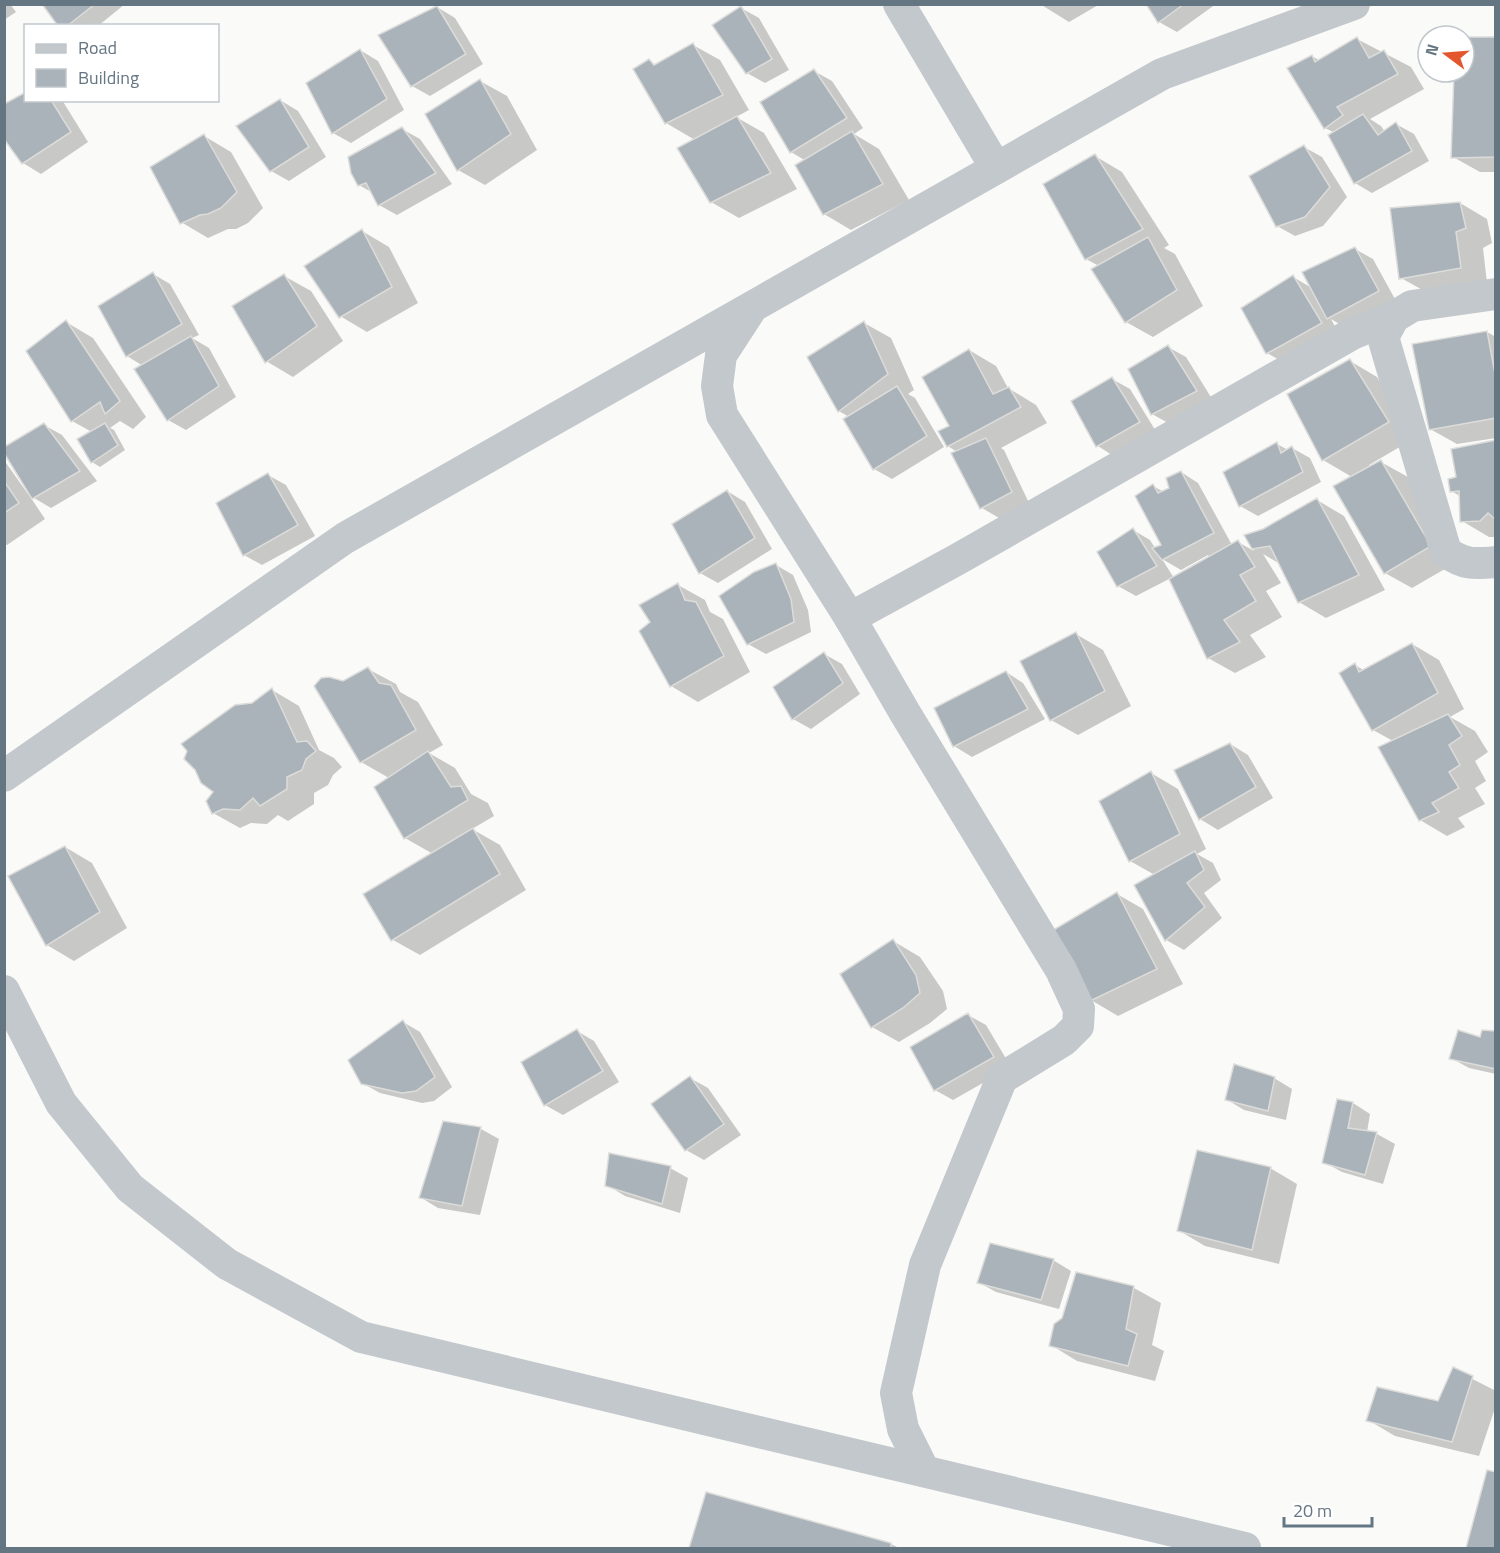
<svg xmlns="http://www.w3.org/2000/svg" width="1500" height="1553" font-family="'Titillium Web',sans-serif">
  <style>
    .shadow { fill: #0003; fill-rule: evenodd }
    .building { fill: #aab3b9; stroke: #dcdcda; stroke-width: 1.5 }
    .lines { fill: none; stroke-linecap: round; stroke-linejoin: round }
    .minor { stroke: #c3c8cc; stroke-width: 32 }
  </style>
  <rect width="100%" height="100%" fill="#fafaf8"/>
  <g class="shadow">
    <polygon points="4,4 10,4 16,12 4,20"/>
    <polygon points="44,4 125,4 98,26 60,26"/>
    <polygon points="1040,4 1100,4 1069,22"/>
    <polygon points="1147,4 1216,4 1177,32 1159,22"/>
    <polygon points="437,7 455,18 483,64 430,96 412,86"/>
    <polygon points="741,8 759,18 789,70 765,83 747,73"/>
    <polygon points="1464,38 1496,39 1496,172 1480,172 1453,157 1456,72 1464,72"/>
    <polygon points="1357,39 1411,67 1424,89 1370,119 1381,126 1385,132 1396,124 1414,134 1429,161 1372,193 1355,183 1335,133 1325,128 1312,56 1320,61"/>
    <polygon points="693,45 720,60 749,110 736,117 764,133 797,189 739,218 711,202 679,149 695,140 666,123 649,61 656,65"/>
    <polygon points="360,50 378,61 404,110 351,143 333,133"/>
    <polygon points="814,71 832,81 863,128 854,134 879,149 909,200 851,230 824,214 806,161 791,152"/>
    <polygon points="480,81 507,96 537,150 485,185 458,170"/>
    <polygon points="26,100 62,100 88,142 41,174 23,163"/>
    <polygon points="280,100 298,111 326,157 289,181 271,171"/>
    <polygon points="402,129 420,139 452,184 397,215 379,205 373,193 359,185"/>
    <polygon points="204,136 231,152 263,208 248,223 236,229 228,229 208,238 181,222"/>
    <polygon points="1304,147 1322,157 1347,197 1323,226 1295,236 1277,226"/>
    <polygon points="1095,156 1122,172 1169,245 1164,248 1175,254 1203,306 1153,337 1126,322 1099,266 1086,259"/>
    <polygon points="1460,203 1487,219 1492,243 1483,248 1487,283 1428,293 1401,278"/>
    <polygon points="362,231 389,247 418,303 367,332 340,316"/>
    <polygon points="1355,249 1373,259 1396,301 1346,328 1331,319 1339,334 1285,363 1267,353 1293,277 1312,288"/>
    <polygon points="153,274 170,284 199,335 192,338 209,348 236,397 186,430 168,420 143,366 127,356"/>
    <polygon points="284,276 311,291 343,341 293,377 266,361"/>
    <polygon points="66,322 93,338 146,417 133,429 120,421 110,428 114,430 125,450 100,467 92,462 92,432 72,421"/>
    <polygon points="864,323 891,338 914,390 908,394 915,398 944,447 892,479 874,469 845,419 849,417 839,411"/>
    <polygon points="1487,332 1496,337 1496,438 1457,444 1430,429 1413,345"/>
    <polygon points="1168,347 1186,357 1214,402 1170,424 1152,414"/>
    <polygon points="969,350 996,366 1008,388 1036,405 1047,423 1001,448 1004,450 1029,503 999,518 982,508 957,452 948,446"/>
    <polygon points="1350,361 1377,377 1415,438 1369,465 1370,467 1381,462 1408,477 1457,562 1412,588 1385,573 1352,477 1323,460 1289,395"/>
    <polygon points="1112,379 1130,389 1157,433 1115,457 1098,446 1073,402"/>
    <polygon points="44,425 62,435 97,481 51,508 29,495 45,519 7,545 4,544 4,460 28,494 30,493"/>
    <polygon points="1496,442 1496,537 1489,537 1462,521 1460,496 1451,491 1457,479"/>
    <polygon points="1277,444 1288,450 1292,448 1310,458 1321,482 1258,516 1240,506"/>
    <path d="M1181,472l17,11 34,62 6,-3 16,9 -8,-15 18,-6 53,-30 27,16 41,74 -59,28 -27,-16 -19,-38 -17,-10 18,29 -15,8 16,26 -32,18 16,22 -31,16 -27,-15 -37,-80 -35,18 -18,-10 15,-56 17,10 5,8 9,-3 -11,-59 11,6 7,-3zM1208,555l2,3 -36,20 -12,-19 19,11z"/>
    <polygon points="268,475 286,485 315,536 262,565 244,555"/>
    <polygon points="727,491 745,502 772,549 718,583 700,573"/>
    <polygon points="776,565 793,575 808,610 811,632 766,654 748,644"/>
    <polygon points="678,585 705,600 710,612 723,619 750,672 698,702 671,686 652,622"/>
    <polygon points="1076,634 1103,650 1131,706 1078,735 1051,720"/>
    <polygon points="1412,644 1439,660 1464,709 1450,717 1475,731 1488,752 1475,761 1486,781 1475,788 1485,804 1458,818 1465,827 1447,836 1420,820 1393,741 1373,730 1355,665 1365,671"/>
    <polygon points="824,654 842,664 860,694 811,729 793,719"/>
    <polygon points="368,669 396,684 400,692 418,702 443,745 429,753 455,768 471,794 488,803 494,816 472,829 500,845 526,890 420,955 393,940 433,854 405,838 389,778 361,762 316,686 344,682"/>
    <polygon points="1006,672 1023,683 1045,719 972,757 954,746"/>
    <polygon points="272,690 299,706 319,750 334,758 342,767 333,775 328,785 314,793 314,804 288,821 278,815 267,824 251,823 240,828 213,813 215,791 253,704"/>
    <polygon points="1230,744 1248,755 1273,798 1218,830 1200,819"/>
    <polygon points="1151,773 1178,789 1206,849 1197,854 1213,863 1221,880 1204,893 1222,918 1184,950 1166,940 1155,875 1130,861"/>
    <polygon points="65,847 92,863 127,928 74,961 47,945"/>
    <polygon points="1117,894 1143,909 1183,984 1118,1016 1091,1000"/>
    <polygon points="893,941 920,957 943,991 947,1009 930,1023 899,1042 872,1027"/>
    <polygon points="968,1015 986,1025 1011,1067 953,1100 935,1090"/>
    <polygon points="403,1022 420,1032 452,1087 434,1101 422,1103 380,1093 362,1083"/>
    <polygon points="577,1031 594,1041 619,1082 563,1115 545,1105"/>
    <polygon points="1496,1032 1496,1074 1469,1068 1451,1058 1481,1039"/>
    <polygon points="690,1078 708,1088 741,1135 704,1160 686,1150"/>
    <polygon points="1274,1078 1292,1089 1286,1120 1244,1110 1226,1099"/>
    <polygon points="1353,1103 1370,1114 1367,1132 1377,1134 1395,1144 1383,1184 1342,1172 1324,1162"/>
    <polygon points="444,1122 481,1129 499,1139 480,1215 438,1208 420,1197"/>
    <polygon points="670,1168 688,1178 680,1213 625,1196 607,1185"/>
    <polygon points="1270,1168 1297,1184 1279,1264 1205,1246 1178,1230"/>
    <polygon points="1053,1260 1071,1271 1059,1309 996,1292 978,1282"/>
    <polygon points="1077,1274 1134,1288 1161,1303 1152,1345 1164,1351 1155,1381 1077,1361 1051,1345 1064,1319"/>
    <polygon points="1453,1369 1496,1391 1496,1405 1479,1456 1395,1436 1368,1420 1439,1402"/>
    <polygon points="707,1494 891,1544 899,1548 690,1548"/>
  </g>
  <g class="building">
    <polygon points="42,4 95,4 67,26 58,26"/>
    <polygon points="1146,4 1184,4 1158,23"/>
    <polygon points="437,6 466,54 411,87 378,35"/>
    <polygon points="741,6 772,59 746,74 712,25"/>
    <polygon points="1357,37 1369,58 1384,50 1398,74 1337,107 1343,115 1324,129 1287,68 1312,55 1315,62"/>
    <polygon points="1464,37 1496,37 1496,157 1451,158 1454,72 1464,72"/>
    <polygon points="693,43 723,95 665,124 633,69 649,59 654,65"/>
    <polygon points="360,49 387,99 332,134 306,83"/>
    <polygon points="814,69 847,118 790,153 760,102"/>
    <polygon points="480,79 511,134 457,171 425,114"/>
    <polygon points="26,92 26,100 51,100 71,132 22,164 4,139 4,104"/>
    <polygon points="280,99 309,147 270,172 236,126"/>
    <polygon points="1363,114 1378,135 1396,122 1412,151 1354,184 1328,135"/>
    <polygon points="737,116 771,173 710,203 677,148"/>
    <polygon points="402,127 436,173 378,206 366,183 358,186 351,173 348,157"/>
    <polygon points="852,131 883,184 823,215 795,165"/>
    <polygon points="204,134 237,192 221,208 208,214 200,215 180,224 150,167"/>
    <polygon points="1304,145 1330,187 1305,217 1276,227 1249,176"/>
    <polygon points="1095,154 1143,229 1085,260 1043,184"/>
    <polygon points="1460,202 1466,228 1456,232 1461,268 1399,279 1390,208"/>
    <polygon points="362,229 392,287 339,318 304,266"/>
    <polygon points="1148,237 1177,290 1125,323 1091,269"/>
    <polygon points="1355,247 1379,291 1327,319 1302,272"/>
    <polygon points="153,272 182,324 126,357 98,306"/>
    <polygon points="284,274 317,326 265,363 232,306"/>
    <polygon points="1293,275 1322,323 1266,354 1241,308"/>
    <polygon points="66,320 120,401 105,414 100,402 71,422 26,351"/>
    <polygon points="864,321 888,374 838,412 807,357"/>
    <polygon points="1487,331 1496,379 1496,418 1429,430 1412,344"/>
    <polygon points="191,336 219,386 167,421 134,369"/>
    <polygon points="1168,345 1197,391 1151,415 1128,369"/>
    <polygon points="969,349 993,394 1009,387 1021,407 947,447 938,431 949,426 922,377"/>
    <polygon points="1350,359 1389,422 1322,461 1287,394"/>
    <polygon points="1112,377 1140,422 1096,447 1071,401"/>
    <polygon points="897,386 927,436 873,470 843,419"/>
    <polygon points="44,423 80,471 32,499 4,453 4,447"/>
    <polygon points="105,423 118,445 91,463 77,439"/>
    <polygon points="986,438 1012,492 980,509 951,453"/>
    <polygon points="1496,440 1496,520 1488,513 1480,521 1460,522 1459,491 1450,492 1448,479 1456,477 1451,449"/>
    <polygon points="1277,442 1281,453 1292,446 1303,472 1239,507 1223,472"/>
    <polygon points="1381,460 1431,546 1384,574 1333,486"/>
    <polygon points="1181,471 1214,533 1162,560 1152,548 1161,545 1135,496 1153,484 1158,493 1169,488 1166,478"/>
    <polygon points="268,473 298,525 243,556 216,503"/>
    <polygon points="4,481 19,503 4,513"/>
    <polygon points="727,490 755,538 699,574 672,524"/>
    <polygon points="1317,498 1359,575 1298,603 1270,546 1252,549 1244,535 1263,529"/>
    <polygon points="1133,528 1157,566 1117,587 1097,552"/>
    <polygon points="1238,540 1255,567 1240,575 1256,601 1224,620 1240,642 1207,659 1169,579"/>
    <polygon points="776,563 791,599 794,622 747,645 719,596 754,572"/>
    <polygon points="678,583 685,600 696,602 724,656 670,687 639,631 650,622 639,605"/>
    <polygon points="1076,632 1105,691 1050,721 1020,661"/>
    <polygon points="1412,643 1438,693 1372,731 1339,673 1355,663 1359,672"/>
    <polygon points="824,652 843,683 792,720 773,687"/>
    <polygon points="368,667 379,683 391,685 416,730 360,763 314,686 321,678 329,677 343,681"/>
    <polygon points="1006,671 1028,709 953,747 934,708"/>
    <polygon points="272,688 297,742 307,741 316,751 306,759 302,770 287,777 287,789 260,806 253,798 240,810 223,809 212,814 206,801 213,792 201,783 195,770 184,759 187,751 181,744 235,705 252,703"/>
    <polygon points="1448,714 1462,736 1449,745 1460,765 1449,772 1459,788 1432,803 1439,812 1419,821 1378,747"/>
    <polygon points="1230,743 1256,787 1199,820 1174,770"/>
    <polygon points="428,751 451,787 461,786 468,800 404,839 374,787"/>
    <polygon points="1151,771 1180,834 1129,862 1099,801"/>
    <polygon points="473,828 500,874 391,941 363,894"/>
    <polygon points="65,846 100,912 46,946 8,876"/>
    <polygon points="1195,851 1204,870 1187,883 1205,907 1165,941 1134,885"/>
    <polygon points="1117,892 1157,969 1090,1001 1050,932"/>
    <polygon points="893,939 916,975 920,993 903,1008 871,1028 840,974"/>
    <polygon points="968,1013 994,1057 934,1091 910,1047"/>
    <polygon points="403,1020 435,1077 416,1091 402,1093 361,1084 348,1060"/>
    <polygon points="577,1029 603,1071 544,1106 521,1062"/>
    <polygon points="1458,1030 1480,1037 1482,1030 1496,1031 1496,1069 1449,1059"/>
    <polygon points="1234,1064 1275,1077 1268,1111 1225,1100"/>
    <polygon points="690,1076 724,1124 685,1151 651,1104"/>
    <polygon points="1337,1099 1353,1102 1348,1128 1377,1132 1365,1175 1322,1163"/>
    <polygon points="443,1121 481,1127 462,1206 419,1198"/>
    <polygon points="1197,1150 1271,1167 1252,1250 1177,1231"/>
    <polygon points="609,1153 671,1166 662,1204 605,1186"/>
    <polygon points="990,1243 1054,1259 1041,1300 977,1283"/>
    <polygon points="1076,1272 1134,1286 1126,1329 1137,1334 1128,1366 1049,1346 1054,1324 1062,1318"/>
    <polygon points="1453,1367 1473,1376 1452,1442 1366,1421 1377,1387 1438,1401"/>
    <polygon points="1487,1470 1496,1472 1496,1548 1466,1548"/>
    <polygon points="706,1492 891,1543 891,1548 689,1548"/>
  </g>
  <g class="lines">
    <g class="minor">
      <polyline points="899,4 996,168"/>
      <path d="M1496,294l-84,12 -18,11 -11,20 63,215c19,13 27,12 50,10"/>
      <polyline points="749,312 721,355 717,386 722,415 850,618 905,713 1061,970 1079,1009 1078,1026 1064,1040 1002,1078 925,1265 896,1393 903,1429 924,1471"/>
      <polyline points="850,618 958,559 1352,334 1394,317"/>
      <polyline points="4,776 345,538 1162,74 1354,4"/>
      <polyline points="4,991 61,1103 130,1188 227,1264 361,1337 1245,1548"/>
    </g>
  </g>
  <rect width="1500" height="1553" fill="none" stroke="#657683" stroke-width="12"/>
  <rect x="24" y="24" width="195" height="78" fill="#ffffff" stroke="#c1c8cd" stroke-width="1.5"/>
  <rect x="36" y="44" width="30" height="9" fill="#c3c8cc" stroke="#c1c8cd" stroke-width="1.5"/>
  <text x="78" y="54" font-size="18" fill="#657683">Road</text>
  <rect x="36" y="69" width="30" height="18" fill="#aab3b9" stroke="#c1c8cd" stroke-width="1.5"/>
  <text x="78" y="84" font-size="18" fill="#657683">Building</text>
  <g transform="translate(1446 54) rotate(286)"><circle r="28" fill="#ffffff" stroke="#c1c8cd" stroke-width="1.5"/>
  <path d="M0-4.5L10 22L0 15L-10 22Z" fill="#e4572e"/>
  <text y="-9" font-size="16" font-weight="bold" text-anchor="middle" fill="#657683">N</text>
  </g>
  <path d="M1284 1517v9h88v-9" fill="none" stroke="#657683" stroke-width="3"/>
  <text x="1293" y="1517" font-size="18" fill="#657683" stroke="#ffffff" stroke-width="4.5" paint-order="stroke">20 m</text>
</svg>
